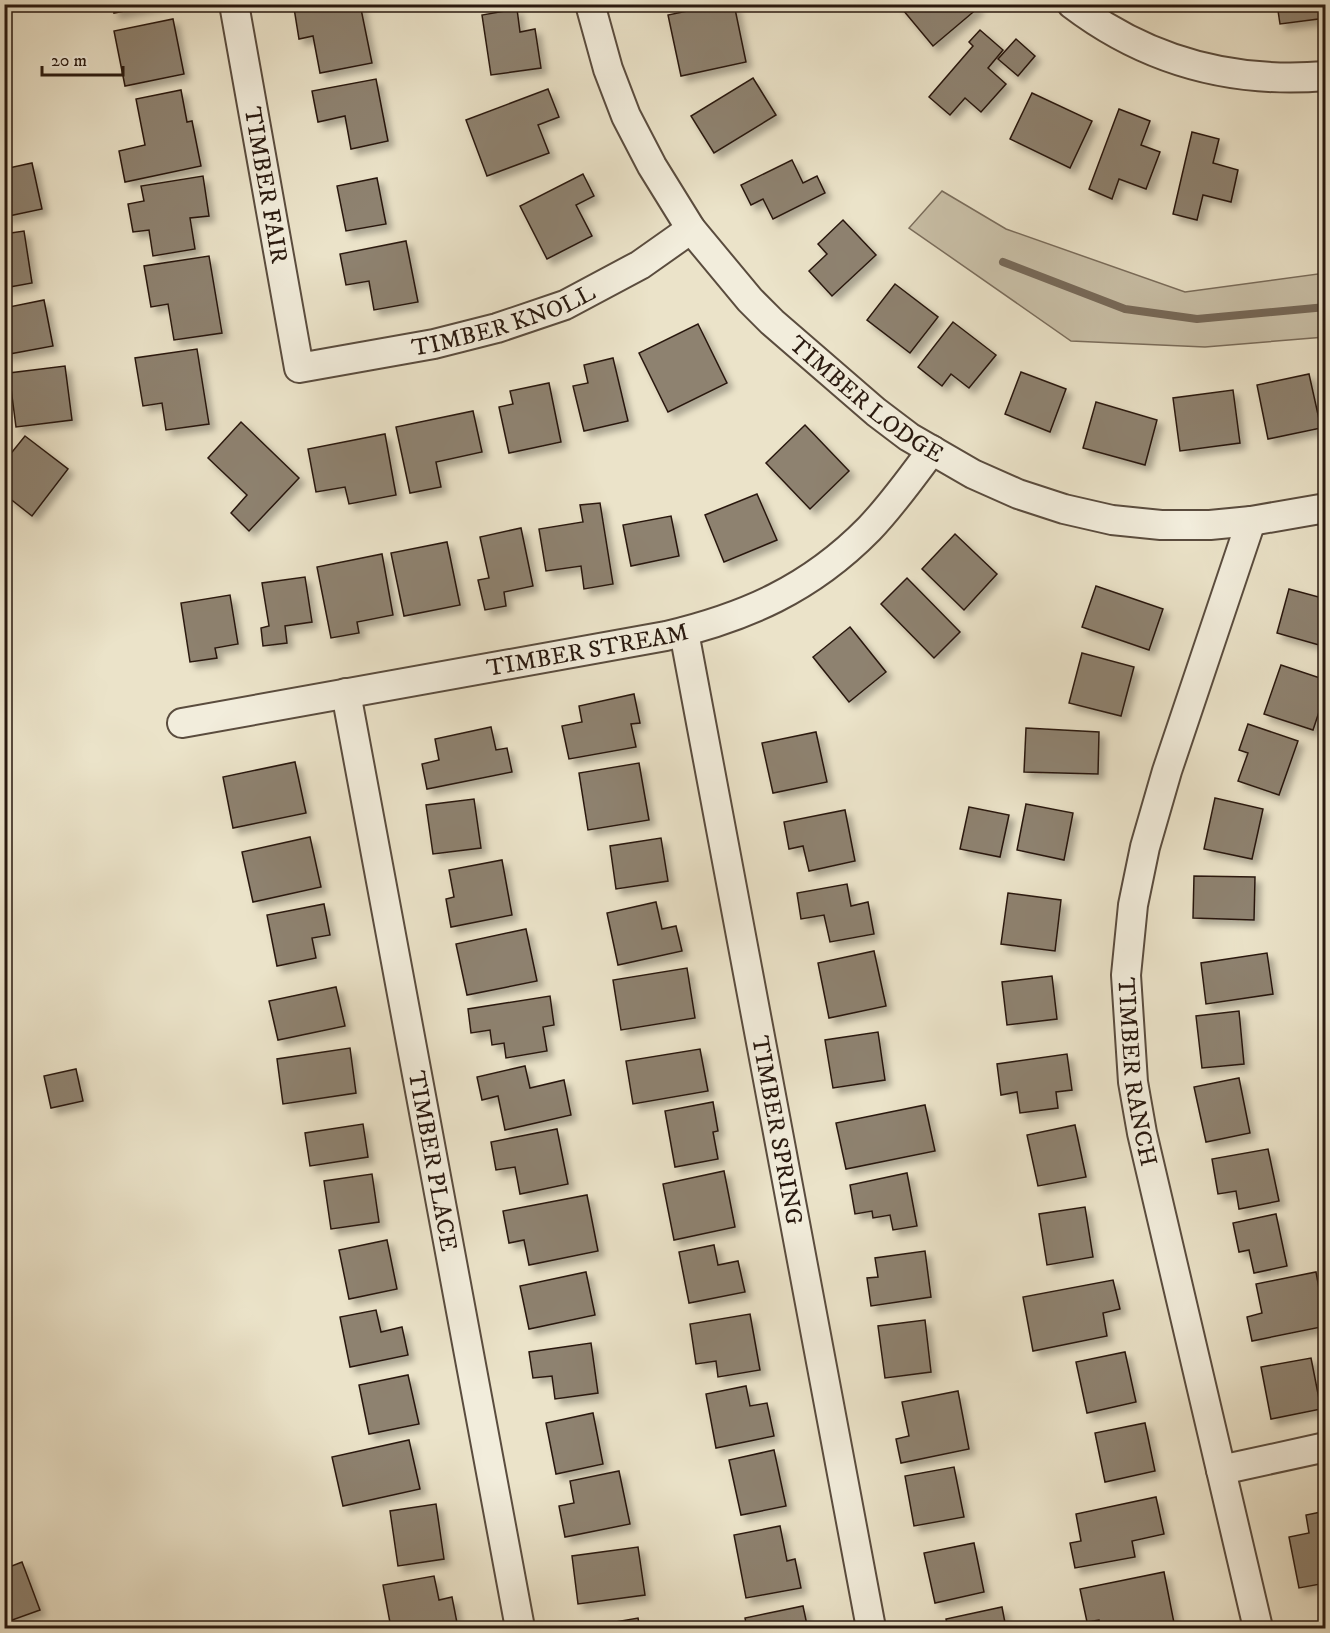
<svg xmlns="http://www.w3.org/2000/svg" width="1330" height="1633" font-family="'IM FELL DW Pica',serif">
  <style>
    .green { fill: #cac1a9; stroke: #7a6d5c; stroke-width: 1.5 }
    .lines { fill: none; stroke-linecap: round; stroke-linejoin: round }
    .stream { stroke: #766959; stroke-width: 8 }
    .building { fill: #8e8270; stroke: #29190f; stroke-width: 1.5; filter: url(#shadow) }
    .minor-casing { stroke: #5a4c3e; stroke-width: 32 }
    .minor { stroke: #f2eddc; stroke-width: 28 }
    .labels { text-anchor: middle; stroke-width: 6; stroke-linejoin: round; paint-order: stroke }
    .street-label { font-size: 24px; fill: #29190f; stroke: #f2eddc }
  </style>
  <defs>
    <filter id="shadow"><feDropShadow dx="5.5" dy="5.5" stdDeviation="3" flood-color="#0004"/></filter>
  </defs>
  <rect width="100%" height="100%" fill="#ebe3c9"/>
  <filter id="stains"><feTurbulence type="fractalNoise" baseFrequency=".00333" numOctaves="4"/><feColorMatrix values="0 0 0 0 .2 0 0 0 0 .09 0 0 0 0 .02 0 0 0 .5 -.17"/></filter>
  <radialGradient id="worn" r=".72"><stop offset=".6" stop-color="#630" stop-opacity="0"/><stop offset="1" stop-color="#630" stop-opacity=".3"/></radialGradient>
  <polygon class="green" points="942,191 1006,229 1185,292 1325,273 1325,337 1205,347 1071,341 909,228"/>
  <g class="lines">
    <polyline class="stream" points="1003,262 1125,309 1197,319 1326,307"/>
  </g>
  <g class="building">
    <polygon points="113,4 160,4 114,13"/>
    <polygon points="314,4 360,4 372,63 320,73 313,36 299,39 294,8"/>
    <polygon points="721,4 734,4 746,62 681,76 668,15"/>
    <polygon points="898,4 975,4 978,8 933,46"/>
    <polygon points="1277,4 1326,4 1326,18 1280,24"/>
    <polygon points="517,9 520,32 535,29 541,68 491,75 482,15"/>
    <polygon points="173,19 184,74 125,86 114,31"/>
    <polygon points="980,30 1003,50 988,68 1006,84 981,112 965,98 950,115 929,97 973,46 969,42"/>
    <polygon points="1016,39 1035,56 1018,76 998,59"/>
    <polygon points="753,78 776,115 714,153 691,116"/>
    <polygon points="376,79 388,141 351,149 345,116 318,122 312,91"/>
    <polygon points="548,89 559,117 538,125 549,153 487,176 466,120"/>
    <polygon points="181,90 187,122 192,121 201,166 125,182 119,151 145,145 136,99"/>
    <polygon points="1032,93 1092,121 1070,168 1010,139"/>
    <polygon points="1119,109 1150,121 1141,145 1160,152 1146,189 1119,179 1112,199 1089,189"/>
    <polygon points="1192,132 1219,139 1213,163 1238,170 1231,202 1203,195 1197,220 1173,214"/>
    <polygon points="792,160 803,183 817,176 825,193 773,219 763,199 751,205 741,185"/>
    <polygon points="32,163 42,209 4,217 4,169"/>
    <polygon points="583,174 594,196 576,205 592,236 547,259 520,206"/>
    <polygon points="203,176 209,216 190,218 195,249 153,256 149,230 133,232 128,204 144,201 141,186"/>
    <polygon points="377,178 386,224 346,231 337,186"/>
    <polygon points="843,220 876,255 832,296 809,271 827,254 818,244"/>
    <polygon points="24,231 32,283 4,288 4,234"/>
    <polygon points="406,241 418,302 374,310 369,281 346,285 340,254"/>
    <polygon points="209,256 222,333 174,340 168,304 151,307 144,266"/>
    <polygon points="895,284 938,317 910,353 867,320"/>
    <polygon points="44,300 53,346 4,355 4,308"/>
    <polygon points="953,322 996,355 969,388 951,374 942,386 918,367"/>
    <polygon points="698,324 727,383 668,412 639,353"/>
    <polygon points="197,349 209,424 166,430 162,403 143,406 135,358"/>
    <polygon points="613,358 628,421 584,431 573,386 588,383 584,365"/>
    <polygon points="65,366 72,420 16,427 9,373"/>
    <polygon points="1021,372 1066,389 1050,432 1005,414"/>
    <polygon points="1309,374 1321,428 1268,439 1257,385"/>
    <polygon points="549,383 561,442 509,453 499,407 513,404 510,391"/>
    <polygon points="1233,390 1240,443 1180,451 1173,398"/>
    <polygon points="1096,402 1157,420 1145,465 1083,448"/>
    <polygon points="473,411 482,452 436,462 441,487 410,493 396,427"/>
    <polygon points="241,422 299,478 249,531 231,513 247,495 208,458"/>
    <polygon points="805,425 849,471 810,509 766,463"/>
    <polygon points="385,434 396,495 349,504 345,487 316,492 308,449"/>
    <polygon points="25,436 68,469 32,516 4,494 4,462"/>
    <polygon points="757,494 777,540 724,562 705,515"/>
    <polygon points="600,503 613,584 584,589 581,566 546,571 539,529 583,522 580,505"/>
    <polygon points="671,516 679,556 631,566 623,525"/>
    <polygon points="521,528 533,586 504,592 506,606 485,610 478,580 489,578 480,537"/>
    <polygon points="955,534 997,574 964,610 922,569"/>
    <polygon points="447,542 460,605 404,616 391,553"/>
    <polygon points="382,554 393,615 357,622 359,633 331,638 317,567"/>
    <polygon points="305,577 312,622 285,626 287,643 263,646 261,628 269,626 262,583"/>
    <polygon points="907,578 960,632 934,658 881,604"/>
    <polygon points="1096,586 1163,609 1149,650 1082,627"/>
    <polygon points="1289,589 1326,599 1326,647 1277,633"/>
    <polygon points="230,595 238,644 215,648 217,658 190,662 181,603"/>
    <polygon points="850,627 886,672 849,702 813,657"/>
    <polygon points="1082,653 1134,667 1121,716 1069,703"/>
    <polygon points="1281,665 1326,680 1326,691 1313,730 1264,714"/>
    <polygon points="634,694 640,723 631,724 636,747 569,759 562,726 582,722 579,706"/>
    <polygon points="1248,724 1298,741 1279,795 1238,781 1248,753 1239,750"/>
    <polygon points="491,727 496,750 507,748 512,772 427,789 422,764 439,760 435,739"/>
    <polygon points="1026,728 1099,732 1098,774 1024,772"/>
    <polygon points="816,732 827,782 773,793 762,743"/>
    <polygon points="295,762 306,813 233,828 223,777"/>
    <polygon points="639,763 649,820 588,830 579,773"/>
    <polygon points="1215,798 1263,809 1252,859 1204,849"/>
    <polygon points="474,799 481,848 433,854 426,805"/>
    <polygon points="1026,804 1073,813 1064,860 1017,850"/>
    <polygon points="969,807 1009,815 1000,857 960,849"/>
    <polygon points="845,810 855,861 809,871 803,846 789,849 784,822"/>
    <polygon points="310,837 321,887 253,902 242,852"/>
    <polygon points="661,838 668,881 616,889 610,846"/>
    <polygon points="502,860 512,915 451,927 446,899 454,897 449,870"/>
    <polygon points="1194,876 1255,877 1254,920 1193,918"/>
    <polygon points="847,884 851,906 868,902 874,934 830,942 824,915 801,919 797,893"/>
    <polygon points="1008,893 1061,900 1055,951 1001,944"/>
    <polygon points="656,902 662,929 676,926 682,951 618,965 607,913"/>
    <polygon points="324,904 330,935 312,938 316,958 277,966 267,915"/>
    <polygon points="526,929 537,981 467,995 456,944"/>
    <polygon points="874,951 886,1006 829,1018 818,963"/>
    <polygon points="1267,953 1273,994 1206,1004 1201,963"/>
    <polygon points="687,968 695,1018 621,1030 613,980"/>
    <polygon points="1052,976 1057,1019 1007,1025 1002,982"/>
    <polygon points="336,987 345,1026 278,1040 269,1001"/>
    <polygon points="550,996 554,1025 543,1027 547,1051 506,1058 504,1043 492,1045 490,1030 471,1033 468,1009"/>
    <polygon points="1239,1011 1244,1064 1202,1068 1196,1016"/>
    <polygon points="878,1032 885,1080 833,1088 825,1040"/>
    <polygon points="350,1048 356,1093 283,1104 277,1059"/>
    <polygon points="700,1049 708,1091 633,1104 626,1061"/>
    <polygon points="1067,1054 1072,1090 1056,1092 1058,1108 1020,1113 1017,1092 1001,1095 997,1064"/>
    <polygon points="525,1066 530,1088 564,1080 571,1115 505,1130 498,1096 482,1100 477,1077"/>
    <polygon points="76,1069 83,1101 51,1108 44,1076"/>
    <polygon points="1239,1078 1250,1133 1206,1142 1194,1087"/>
    <polygon points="713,1102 718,1131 713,1132 718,1159 675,1167 665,1111"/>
    <polygon points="925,1105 935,1151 846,1169 836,1123"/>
    <polygon points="363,1124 368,1157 310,1166 305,1133"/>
    <polygon points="1075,1125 1086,1177 1038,1186 1027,1135"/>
    <polygon points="557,1129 568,1184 520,1194 515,1167 496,1170 491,1142"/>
    <polygon points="1268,1149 1279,1201 1239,1209 1236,1191 1218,1194 1212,1159"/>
    <polygon points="724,1171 735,1227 674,1240 663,1184"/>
    <polygon points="907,1173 917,1226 893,1230 890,1215 873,1218 872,1211 855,1214 850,1185"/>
    <polygon points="372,1174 379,1222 331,1229 324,1181"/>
    <polygon points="587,1195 598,1251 529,1265 524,1240 509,1243 503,1211"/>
    <polygon points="1085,1207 1093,1257 1047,1265 1039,1214"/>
    <polygon points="1276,1214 1287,1266 1254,1273 1249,1250 1239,1252 1233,1223"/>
    <polygon points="387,1240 397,1289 349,1299 339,1250"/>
    <polygon points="714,1245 718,1265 738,1261 745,1292 689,1303 679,1252"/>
    <polygon points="925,1251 931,1297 871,1306 867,1278 878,1277 875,1258"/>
    <polygon points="586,1272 595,1315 529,1329 520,1286"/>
    <polygon points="1316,1272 1326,1326 1252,1341 1247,1317 1262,1313 1256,1284"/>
    <polygon points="1113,1280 1120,1309 1103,1313 1107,1336 1033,1351 1023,1297"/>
    <polygon points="376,1310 381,1332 402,1327 408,1355 350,1367 340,1317"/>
    <polygon points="750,1314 760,1370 718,1377 716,1361 696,1364 690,1324"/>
    <polygon points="925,1320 931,1372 885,1378 878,1326"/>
    <polygon points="591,1343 598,1393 555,1399 552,1376 533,1378 529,1352"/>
    <polygon points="1125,1352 1136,1402 1087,1413 1076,1362"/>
    <polygon points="1311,1358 1321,1409 1271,1419 1261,1367"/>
    <polygon points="408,1375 419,1424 369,1434 359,1385"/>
    <polygon points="746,1386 750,1406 767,1403 774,1436 716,1448 706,1394"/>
    <polygon points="958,1391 969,1449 901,1463 896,1439 909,1436 902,1402"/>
    <polygon points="593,1413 603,1464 556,1474 546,1423"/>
    <polygon points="1145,1423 1155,1471 1105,1482 1095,1433"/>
    <polygon points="409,1440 420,1489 343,1506 332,1457"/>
    <polygon points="774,1450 786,1506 741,1515 729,1460"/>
    <polygon points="954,1467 964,1517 914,1526 905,1476"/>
    <polygon points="619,1471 630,1524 565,1537 559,1506 574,1503 570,1481"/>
    <polygon points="1156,1497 1164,1534 1132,1541 1135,1557 1075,1568 1070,1543 1081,1541 1076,1514"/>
    <polygon points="436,1504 444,1559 398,1566 390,1511"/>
    <polygon points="1326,1511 1326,1583 1299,1588 1289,1537 1309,1533 1306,1515"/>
    <polygon points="780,1526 787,1561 795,1559 801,1588 746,1598 734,1535"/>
    <polygon points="974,1543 984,1592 935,1603 924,1553"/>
    <polygon points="638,1547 645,1595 578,1604 572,1556"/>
    <polygon points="22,1562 40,1610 4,1623 4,1569"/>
    <polygon points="1164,1572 1175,1628 1101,1628 1099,1620 1087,1622 1080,1589"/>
    <polygon points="434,1576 439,1600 452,1597 458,1628 391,1628 383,1585"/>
    <polygon points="803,1606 807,1625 792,1628 747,1628 745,1618"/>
    <polygon points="1002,1607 1006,1628 948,1628 946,1619"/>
    <polygon points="638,1618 640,1628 587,1628 587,1627"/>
  </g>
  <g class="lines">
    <defs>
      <g id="minor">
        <path id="s1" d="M234,4l65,364 135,-24 63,-16 68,-23 75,-40 51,-36"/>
        <path id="s2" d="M590,4l18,65 18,47 26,50 39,63 59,71 22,22 104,90 33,25 64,37 45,20 46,15 48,11 49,5h49l41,-4 75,-13"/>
        <path d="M1072,4c75,57 160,80 254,72"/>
        <path id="s3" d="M1251,521l-84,250 -22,76 -12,58 -7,70 7,107 9,51 116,495"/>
        <path id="s4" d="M684,632l187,996"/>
        <path id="s5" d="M346,693l174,935"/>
        <path id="s6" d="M182,723l484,-87c80,-19 144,-47 203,-107 23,-24 43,-52 63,-79"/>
        <polyline points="1221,1470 1326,1447"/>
      </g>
    </defs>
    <use href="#minor" class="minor-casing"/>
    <use href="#minor" class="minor"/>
  </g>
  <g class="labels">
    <g class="street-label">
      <text dy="8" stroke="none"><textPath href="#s1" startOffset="184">TIMBER FAIR</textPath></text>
      <text dy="8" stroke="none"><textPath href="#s1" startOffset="580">TIMBER KNOLL</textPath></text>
      <text dy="8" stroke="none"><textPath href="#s2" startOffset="494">TIMBER LODGE</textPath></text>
      <text dy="8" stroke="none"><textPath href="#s6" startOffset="412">TIMBER STREAM</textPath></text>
      <text dy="8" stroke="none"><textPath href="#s3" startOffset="570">TIMBER RANCH</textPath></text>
      <text dy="8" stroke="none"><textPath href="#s4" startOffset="507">TIMBER SPRING</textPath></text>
      <text dy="8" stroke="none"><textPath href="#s5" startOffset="476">TIMBER PLACE</textPath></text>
    </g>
  </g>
  <rect width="1330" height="1633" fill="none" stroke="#ebe3c9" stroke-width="24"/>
  <rect x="6" y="6" width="1318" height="1621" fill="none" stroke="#29190f" stroke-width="3"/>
  <rect x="12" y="12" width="1306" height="1609" fill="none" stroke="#29190f" stroke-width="1.5"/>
  <path d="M42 66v9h81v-9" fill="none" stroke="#29190f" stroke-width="3"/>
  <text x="51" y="66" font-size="18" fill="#29190f" stroke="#f2eddc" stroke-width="4.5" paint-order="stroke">20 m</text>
  <rect width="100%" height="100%" filter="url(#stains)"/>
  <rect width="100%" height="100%" fill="url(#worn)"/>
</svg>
